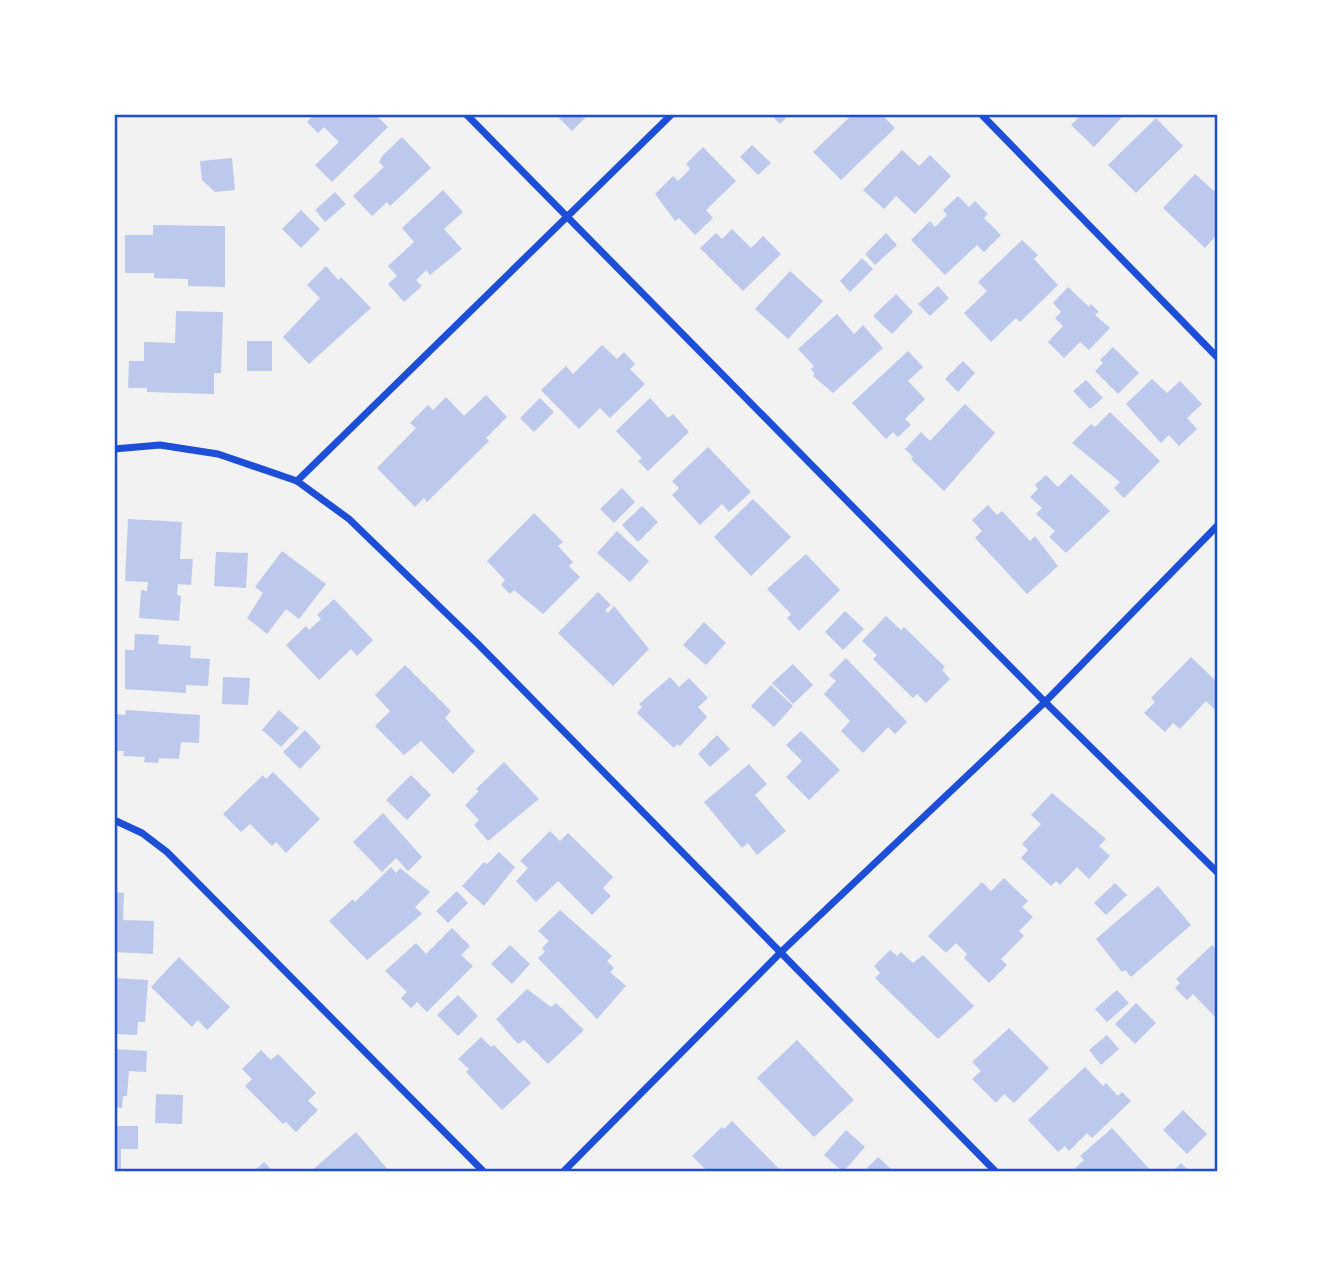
<svg xmlns="http://www.w3.org/2000/svg" width="1332" height="1286" font-family="'Nunito Sans',sans-serif">
  <style>
    .building { fill: #bdc9ec }
    .lines { fill: none; stroke-linecap: round; stroke-linejoin: round }
    .minor { stroke: #1d4ed8; stroke-width: 7 }
    .neatline { fill: none; stroke: #1d4ed8; stroke-width: 2.5 }
  </style>
  <rect width="100%" height="100%" fill="#f2f2f2"/>
  <g class="building">
    <polygon points="315,114 375,114 388,127 332,182 315,165 339,142 324,127 318,133 307,122"/>
    <polygon points="555,114 589,114 572,131"/>
    <polygon points="770,114 790,114 780,124"/>
    <polygon points="853,114 881,114 895,128 841,180 813,152"/>
    <polygon points="1077,114 1125,114 1094,147 1071,125 1080,116"/>
    <polygon points="1156,118 1183,146 1136,193 1108,165"/>
    <polygon points="402,137 431,168 390,206 387,202 372,216 353,196 384,167 379,162 383,155"/>
    <polygon points="752,145 771,163 758,175 740,157"/>
    <polygon points="703,147 736,181 706,210 713,218 695,235 679,218 675,221 655,194 673,176 678,181 690,169 686,164"/>
    <polygon points="902,150 919,166 930,155 951,176 915,214 896,196 884,209 863,190"/>
    <polygon points="232,158 235,190 215,192 202,180 200,161"/>
    <polygon points="1195,174 1214,191 1218,186 1218,233 1205,248 1163,208"/>
    <polygon points="443,190 463,212 444,229 462,249 430,275 426,270 416,280 422,286 404,302 388,284 397,276 388,266 414,242 402,228"/>
    <polygon points="335,192 346,204 325,222 315,210"/>
    <polygon points="958,196 969,207 975,201 988,214 984,218 1001,235 984,252 977,245 945,275 911,240 930,221 935,227 947,215 943,210"/>
    <polygon points="301,210 320,229 301,248 282,229"/>
    <polygon points="153,225 225,226 225,287 188,286 188,279 154,278 154,273 125,273 125,235 153,235"/>
    <polygon points="732,229 751,248 763,236 781,254 743,291 700,248 716,233 722,239"/>
    <polygon points="886,233 897,245 875,265 865,254"/>
    <polygon points="1022,240 1038,255 1034,259 1058,285 1020,322 1016,318 991,342 964,313 987,291 978,282"/>
    <polygon points="862,258 873,269 850,292 840,281"/>
    <polygon points="326,266 338,280 341,277 371,308 309,364 283,337 320,298 307,285"/>
    <polygon points="790,271 823,301 788,339 755,309"/>
    <polygon points="938,286 949,298 930,316 918,304"/>
    <polygon points="1068,287 1089,307 1091,304 1099,312 1095,315 1110,328 1089,350 1080,342 1064,358 1048,342 1063,326 1055,318 1061,312 1053,303"/>
    <polygon points="896,294 913,312 892,334 873,316"/>
    <polygon points="176,311 223,312 221,373 214,373 214,394 147,392 147,388 128,388 129,361 144,361 144,342 175,343"/>
    <polygon points="837,314 854,334 863,325 883,348 833,393 813,376 815,374 811,369 814,366 798,349"/>
    <rect x="247" y="341" width="25" height="30"/>
    <polygon points="602,345 617,359 624,352 635,364 630,369 645,384 610,418 600,408 579,429 541,390 566,366 573,374"/>
    <polygon points="1113,347 1139,373 1118,394 1095,371 1103,363 1100,360"/>
    <polygon points="908,351 923,367 908,381 925,399 905,419 911,425 898,437 893,432 886,439 852,403"/>
    <polygon points="963,361 975,373 958,392 945,379"/>
    <polygon points="1152,379 1167,393 1180,381 1202,404 1187,418 1197,429 1179,446 1169,435 1161,443 1126,404"/>
    <polygon points="1086,380 1103,398 1090,409 1073,391"/>
    <polygon points="486,395 507,417 486,438 489,441 427,502 424,498 415,507 377,468 416,428 410,423 428,405 433,410 446,397 464,416"/>
    <polygon points="540,398 554,412 534,432 520,418"/>
    <polygon points="650,398 668,418 673,414 689,432 648,471 638,461 642,458 616,431"/>
    <polygon points="965,404 995,433 944,491 911,459 913,457 905,449 921,432 930,441"/>
    <polygon points="1110,412 1160,461 1124,498 1114,488 1120,482 1072,443 1091,424 1095,427"/>
    <polygon points="708,447 751,492 729,512 722,504 700,525 672,495 679,488 672,481"/>
    <polygon points="1071,474 1110,511 1066,553 1049,537 1055,531 1036,514 1042,508 1030,497 1038,489 1035,485 1046,475 1058,487"/>
    <polygon points="622,488 635,502 614,523 600,509"/>
    <polygon points="753,499 791,537 751,576 714,537"/>
    <polygon points="988,505 997,515 1002,511 1030,541 1035,536 1058,566 1027,594 975,538 982,531 972,520"/>
    <polygon points="642,506 658,522 638,542 622,525"/>
    <polygon points="534,513 563,542 558,546 573,562 569,566 580,577 543,614 514,590 510,594 501,585 505,580 487,561"/>
    <polygon points="128,519 182,522 180,559 193,559 191,585 178,584 177,595 181,596 179,621 139,618 141,590 147,591 148,582 125,581"/>
    <polygon points="617,531 649,561 630,582 597,553"/>
    <polygon points="282,551 326,584 299,619 286,609 267,634 247,618 263,593 255,587"/>
    <polygon points="216,552 248,553 246,588 214,586"/>
    <polygon points="806,554 840,590 799,631 787,618 791,614 767,589"/>
    <polygon points="598,592 611,605 605,610 608,613 614,606 649,649 613,686 558,633"/>
    <polygon points="334,599 373,640 357,656 351,649 319,680 286,645 306,626 309,630 321,619 317,615"/>
    <polygon points="845,611 864,629 843,650 825,632"/>
    <polygon points="886,616 901,630 904,627 945,667 942,670 950,679 926,703 917,694 913,698 873,659 877,655 862,641"/>
    <polygon points="704,622 726,643 706,665 683,645"/>
    <polygon points="135,634 159,635 158,644 191,646 190,658 210,659 208,686 186,685 186,693 125,689 125,650 134,650"/>
    <polygon points="1191,657 1218,683 1218,713 1206,701 1180,729 1173,723 1165,732 1144,713 1155,702 1151,698"/>
    <polygon points="846,658 907,722 895,734 888,727 863,753 841,731 850,721 824,694 836,681 829,675"/>
    <polygon points="793,664 813,685 793,704 772,683"/>
    <polygon points="405,665 451,711 445,718 475,751 453,774 421,741 404,755 375,726 390,711 375,695"/>
    <polygon points="223,677 250,678 248,705 222,704"/>
    <polygon points="670,677 679,687 689,678 708,698 698,707 707,717 680,746 677,744 674,748 637,713 642,707 639,704"/>
    <polygon points="771,685 793,706 774,727 751,706"/>
    <polygon points="126,710 200,715 199,743 181,742 179,759 159,758 158,763 144,762 145,757 123,756 124,751 114,751 114,714 125,715"/>
    <polygon points="279,710 299,728 281,747 262,730"/>
    <polygon points="305,730 321,747 300,769 283,752"/>
    <polygon points="801,731 840,770 809,800 786,777 802,761 786,745"/>
    <polygon points="717,735 730,749 710,767 698,754"/>
    <polygon points="504,762 539,799 488,841 474,825 479,820 465,805 479,791 476,789"/>
    <polygon points="749,764 767,784 755,795 786,831 757,855 748,843 742,848 704,802"/>
    <polygon points="273,772 320,819 286,853 276,842 272,846 250,824 241,832 223,814 263,775 266,779"/>
    <polygon points="411,775 431,795 407,820 386,800"/>
    <polygon points="1052,793 1106,839 1099,846 1110,856 1089,879 1077,867 1060,885 1056,881 1051,886 1021,858 1028,850 1022,844 1041,824 1031,815"/>
    <polygon points="383,813 422,857 408,871 396,858 382,872 353,842"/>
    <polygon points="550,831 560,841 568,833 613,877 603,888 611,896 592,915 558,881 536,902 516,881 528,868 520,861"/>
    <polygon points="499,852 515,867 484,906 462,886 484,862 487,864"/>
    <polygon points="391,867 396,873 400,868 430,892 415,907 422,914 367,960 329,921 353,899 355,902"/>
    <polygon points="1004,878 1028,901 1022,907 1033,917 1019,931 1024,936 1001,959 1007,965 989,983 964,958 967,954 956,943 946,953 928,936 982,882 991,891"/>
    <polygon points="1115,883 1127,895 1106,915 1094,903"/>
    <polygon points="1158,886 1191,925 1131,977 1125,970 1122,972 1096,939"/>
    <polygon points="457,891 468,903 448,923 436,911"/>
    <polygon points="114,892 124,893 123,920 154,921 153,954 114,952"/>
    <polygon points="560,910 612,956 607,961 614,968 610,972 626,986 597,1019 538,958 545,952 542,948 549,941 538,931"/>
    <polygon points="452,928 470,946 461,955 473,966 427,1012 417,1002 411,1008 401,998 407,992 385,971 416,943 426,954"/>
    <polygon points="510,945 530,964 512,984 491,964"/>
    <polygon points="1212,945 1218,951 1218,1020 1193,994 1187,1000 1175,988 1180,983 1176,979"/>
    <polygon points="890,950 897,956 901,952 913,963 923,955 974,1006 938,1039 875,978 880,973 874,966"/>
    <polygon points="179,957 230,1007 207,1030 198,1020 192,1027 151,987"/>
    <polygon points="114,978 148,980 145,1022 138,1022 137,1035 114,1034"/>
    <polygon points="527,989 551,1007 556,1003 584,1030 548,1064 524,1040 518,1044 496,1019"/>
    <polygon points="1117,990 1129,1003 1107,1022 1095,1009"/>
    <polygon points="458,995 478,1016 458,1036 437,1015"/>
    <polygon points="1136,1003 1156,1023 1135,1044 1115,1024"/>
    <polygon points="1009,1028 1049,1068 1014,1103 1004,1094 996,1103 972,1079 981,1071 972,1062"/>
    <polygon points="1107,1035 1119,1049 1101,1065 1089,1050"/>
    <polygon points="481,1037 491,1047 494,1045 531,1083 502,1110 466,1072 469,1069 458,1059"/>
    <polygon points="797,1040 854,1100 814,1137 757,1078"/>
    <polygon points="114,1049 147,1051 146,1072 129,1071 127,1096 123,1096 122,1108 114,1107"/>
    <polygon points="261,1050 271,1060 278,1054 316,1093 308,1101 318,1110 296,1132 286,1122 283,1124 245,1086 252,1079 242,1069"/>
    <polygon points="1085,1067 1103,1086 1106,1083 1118,1096 1122,1092 1131,1101 1092,1138 1087,1133 1069,1151 1065,1146 1058,1152 1028,1120"/>
    <polygon points="156,1094 183,1095 182,1124 155,1123"/>
    <polygon points="1183,1110 1207,1134 1187,1154 1163,1130"/>
    <polygon points="732,1121 782,1172 708,1172 692,1156 722,1127 724,1129"/>
    <polygon points="114,1126 138,1126 138,1149 121,1149 121,1172 114,1172"/>
    <polygon points="1112,1128 1152,1172 1073,1170 1084,1160 1080,1156"/>
    <polygon points="846,1130 865,1147 843,1172 824,1155"/>
    <polygon points="356,1132 390,1172 310,1172"/>
    <polygon points="878,1157 894,1172 863,1172"/>
    <polygon points="264,1162 274,1172 253,1172"/>
    <polygon points="1181,1163 1190,1172 1172,1172"/>
  </g>
  <g class="lines">
    <g class="minor">
      <polyline points="466,114 1045,702 1218,873"/>
      <polyline points="981,114 1218,358"/>
      <polyline points="114,449 160,445 218,454 297,481 349,519 478,644 996,1172"/>
      <polyline points="297,481 672,114"/>
      <polyline points="114,820 142,833 167,852 484,1172"/>
      <polyline points="563,1172 781,952 1045,702 1218,525"/>
    </g>
  </g>
  <rect width="1332" height="1286" fill="none" stroke="#ffffff" stroke-width="231"/>
  <rect x="116" y="116" width="1100" height="1054" class="neatline"/>
</svg>
